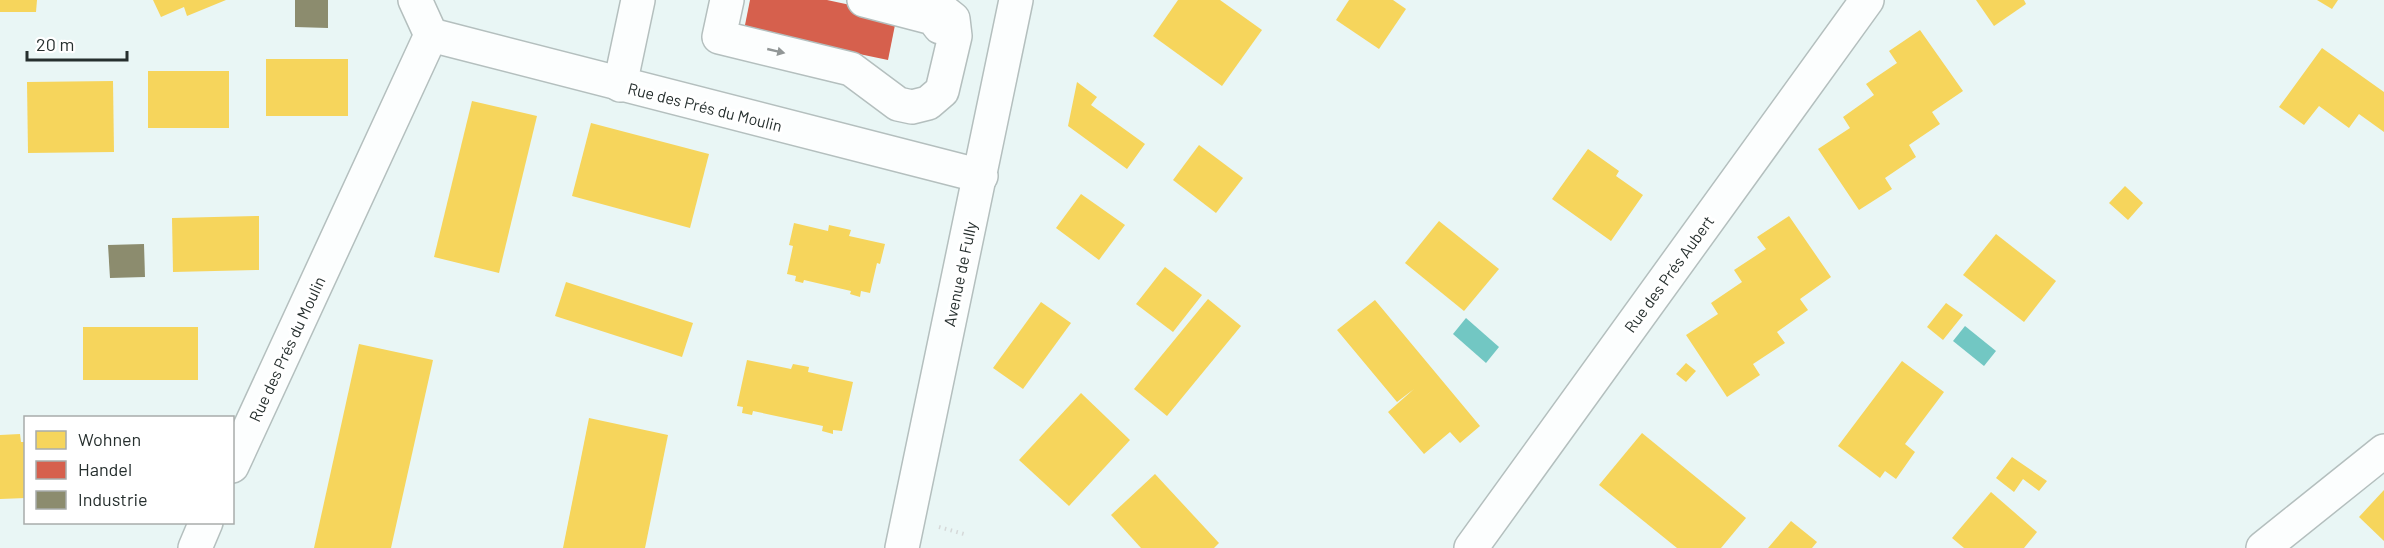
<svg xmlns="http://www.w3.org/2000/svg" width="2384" height="548" font-family="Barlow,sans-serif">
  <style>
    .water { fill: #72c7c3 }
    .homes { fill: #f6d55c }
    .shops { fill: #d6604d }
    .industry { fill: #8c8c6e }
    .lines { fill: none; stroke-linecap: round; stroke-linejoin: round }
    .minor-casing { stroke: #b4bfbe; stroke-width: 36 }
    .major-casing { stroke: #b4bfbe; stroke-width: 36 }
    .path { stroke: #d5d8d8; stroke-width: 4; stroke-dasharray: 1.5 4.5; stroke-linecap: butt }
    .minor { stroke: #fcfefe; stroke-width: 33 }
    .major { stroke: #fcfefe; stroke-width: 33 }
    .oneway { fill: #919696 }
    .labels { text-anchor: middle; stroke-width: 6; stroke-linejoin: round; paint-order: stroke }
    .street-label { font-size: 16px; fill: #262f2e; stroke: #fff }
  </style>
  <rect width="100%" height="100%" fill="#e9f6f5"/>
  <g class="water">
    <polygon points="1466,318 1499,347 1486,363 1453,334"/>
    <polygon points="1965,326 1996,351 1984,366 1953,341"/>
  </g>
  <g class="homes">
    <polygon points="0,0 37,0 36,12 0,12"/>
    <polygon points="153,0 226,0 187,16 184,7 161,17"/>
    <polygon points="1178,0 1220,0 1262,30 1222,86 1153,36"/>
    <polygon points="1349,0 1393,0 1406,9 1379,49 1336,20"/>
    <polygon points="1976,0 2024,0 2026,4 1994,26"/>
    <polygon points="2317,0 2338,0 2332,9"/>
    <polygon points="1920,30 1963,91 1932,112 1940,124 1909,145 1916,157 1885,178 1892,189 1859,210 1818,149 1850,128 1843,117 1874,95 1866,84 1897,63 1889,51"/>
    <polygon points="2322,48 2384,92 2384,132 2359,114 2349,128 2319,106 2304,125 2279,107"/>
    <rect x="266" y="59" width="82" height="57"/>
    <rect x="148" y="71" width="81" height="57"/>
    <polygon points="113,81 114,152 28,153 27,82"/>
    <polygon points="1077,82 1097,97 1091,105 1145,144 1127,169 1068,126"/>
    <polygon points="472,101 537,116 499,273 434,257"/>
    <polygon points="591,123 709,154 690,228 572,196"/>
    <polygon points="1199,145 1243,178 1216,213 1173,180"/>
    <polygon points="1588,149 1619,171 1616,176 1643,195 1611,241 1552,199"/>
    <polygon points="2125,186 2143,203 2128,220 2109,203"/>
    <polygon points="1081,194 1125,225 1099,260 1056,228"/>
    <polygon points="259,216 259,270 173,272 172,218"/>
    <polygon points="1789,216 1831,277 1800,299 1808,310 1777,332 1785,343 1753,364 1760,375 1727,397 1686,335 1718,314 1711,303 1742,282 1734,270 1766,249 1757,237"/>
    <polygon points="1439,221 1499,269 1464,311 1405,263"/>
    <polygon points="794,223 828,231 829,225 851,230 849,236 885,244 880,264 877,263 870,293 861,291 860,297 850,294 851,291 804,280 803,283 795,281 796,276 787,274 793,246 789,245"/>
    <polygon points="1996,234 2056,281 2024,322 1963,275"/>
    <polygon points="1165,267 1202,295 1173,332 1136,304"/>
    <polygon points="566,282 693,323 682,357 555,316"/>
    <polygon points="1208,299 1241,326 1167,416 1134,389"/>
    <polygon points="1375,300 1480,426 1460,443 1450,432 1424,454 1388,412 1414,389 1397,402 1337,330"/>
    <polygon points="1041,302 1071,323 1023,389 993,368"/>
    <polygon points="1946,303 1963,315 1943,340 1927,327"/>
    <rect x="83" y="327" width="115" height="53"/>
    <polygon points="359,344 433,360 391,548 314,548"/>
    <polygon points="747,360 791,369 793,364 809,367 808,372 853,382 842,431 833,430 833,434 822,431 823,426 753,411 752,415 742,413 743,407 737,406"/>
    <polygon points="1902,361 1944,392 1905,444 1915,452 1896,479 1885,471 1880,478 1838,446"/>
    <polygon points="1686,363 1696,371 1686,382 1676,374"/>
    <polygon points="1081,393 1130,440 1069,506 1019,460"/>
    <polygon points="589,418 668,435 645,548 563,548"/>
    <polygon points="1642,433 1746,518 1721,548 1677,548 1599,485"/>
    <polygon points="20,434 21,442 26,442 26,498 0,499 0,435"/>
    <polygon points="2012,457 2047,481 2039,491 2023,479 2014,492 1996,478"/>
    <polygon points="1155,474 1219,543 1214,548 1141,548 1111,515"/>
    <polygon points="2384,490 2384,541 2359,517"/>
    <polygon points="1991,492 2037,532 2024,548 1964,548 1952,538"/>
    <polygon points="1791,521 1817,542 1812,548 1768,548"/>
  </g>
  <polygon class="shops" points="750,0 827,0 897,15 888,60 744,30"/>
  <g class="industry">
    <polygon points="295,0 328,0 328,28 295,27"/>
    <polygon points="144,244 145,277 110,278 108,245"/>
  </g>
  <g class="lines">
    <defs>
      <g id="minor">
        <polyline points="415,0 431,35 981,176"/>
        <polyline points="727,0 719,37 851,69 898,104 912,107 928,103 942,91 955,36 953,19 933,3 921,0"/>
        <polyline points="864,0 933,18 940,27"/>
        <polyline points="620,85 638,0"/>
        <polyline points="232,466 431,35"/>
        <polyline points="195,548 206,522"/>
        <polyline points="1471,548 1867,0"/>
        <polyline points="2263,548 2384,451"/>
      </g>
      <polyline id="major" points="902,548 1016,0"/>
    </defs>
    <use href="#minor" class="minor-casing"/>
    <use href="#major" class="major-casing"/>
    <polyline class="path" points="939,527 964,534"/>
    <use href="#minor" class="minor"/>
    <use href="#major" class="major"/>
  </g>
  <defs><path id="oneway-solid" d="M-6-.8H1V-3.2L6.5 0L1 3.2V.8H-6Z" transform="scale(1.5)"/></defs>
  <use class="oneway" href="#oneway-solid" transform="translate(776 51) rotate(13)"/>
  <g class="labels">
    <g class="street-label">
      <text transform="translate(705 107) rotate(14)" y="6">Rue des Prés du Moulin</text>
      <text transform="translate(960 274) rotate(-78)" y="6">Avenue de Fully</text>
      <text transform="translate(1669 274) rotate(-54)" y="6">Rue des Prés Aubert</text>
      <text transform="translate(287 349) rotate(-65)" y="6">Rue des Prés du Moulin</text>
    </g>
  </g>
  <rect x="24" y="416" width="210" height="108" fill="#ffffff" stroke="#a8acab" stroke-width="1.5"/>
  <rect x="36" y="431" width="30" height="18" fill="#f6d55c" stroke="#a8acab" stroke-width="1.5"/>
  <text x="78" y="446" font-size="18" fill="#262f2e">Wohnen</text>
  <rect x="36" y="461" width="30" height="18" fill="#d6604d" stroke="#a8acab" stroke-width="1.5"/>
  <text x="78" y="476" font-size="18" fill="#262f2e">Handel</text>
  <rect x="36" y="491" width="30" height="18" fill="#8c8c6e" stroke="#a8acab" stroke-width="1.5"/>
  <text x="78" y="506" font-size="18" fill="#262f2e">Industrie</text>
  <path d="M27 51v9h100v-9" fill="none" stroke="#262f2e" stroke-width="3"/>
  <text x="36" y="51" font-size="18" fill="#262f2e" stroke="#ffffff" stroke-width="4.5" paint-order="stroke">20 m</text>
</svg>
